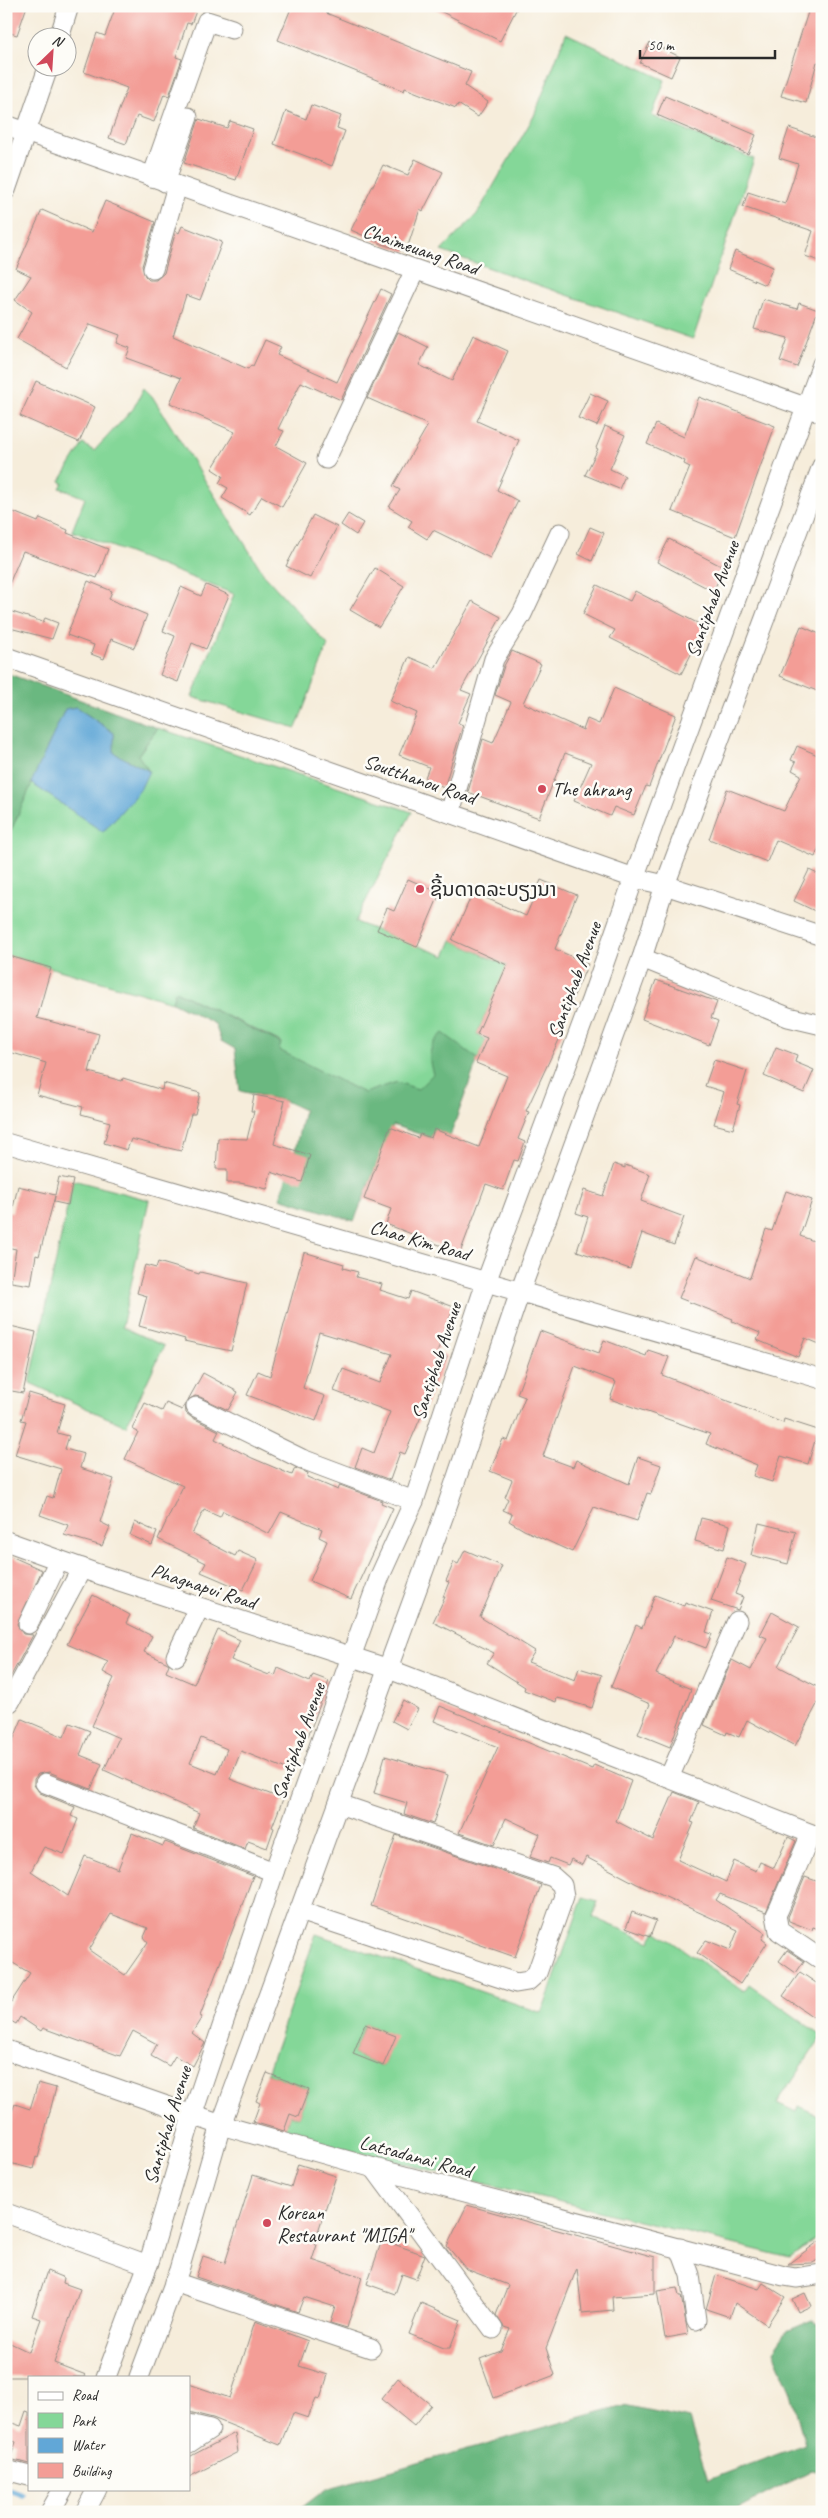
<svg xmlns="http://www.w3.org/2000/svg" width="828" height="2518" font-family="Caveat,'Noto Sans Lao',sans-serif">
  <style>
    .green { fill: #84d798; stroke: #588162; fill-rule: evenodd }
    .forest { fill: #6bb880; stroke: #4b7256 }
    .water { fill: #61a7d7; stroke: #466981 }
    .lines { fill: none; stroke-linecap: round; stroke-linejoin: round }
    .stream { stroke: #61a7d7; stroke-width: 5.5 }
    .building { fill: #f39d96; fill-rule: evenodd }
    .minor-casing { stroke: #908c83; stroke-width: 21 }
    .minor { stroke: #fff; stroke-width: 19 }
    .poi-dot { fill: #d1495b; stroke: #fdfcf7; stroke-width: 2 }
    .labels { text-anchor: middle; stroke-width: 5; stroke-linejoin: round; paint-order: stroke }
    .street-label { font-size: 20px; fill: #2b2b2b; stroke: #fdfcf7 }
    .poi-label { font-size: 20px; fill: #2b2b2b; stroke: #fdfcf7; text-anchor: start }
  </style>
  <rect width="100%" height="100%" fill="#fdfcf7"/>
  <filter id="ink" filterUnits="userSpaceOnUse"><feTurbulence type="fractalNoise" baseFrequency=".02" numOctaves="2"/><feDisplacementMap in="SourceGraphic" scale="10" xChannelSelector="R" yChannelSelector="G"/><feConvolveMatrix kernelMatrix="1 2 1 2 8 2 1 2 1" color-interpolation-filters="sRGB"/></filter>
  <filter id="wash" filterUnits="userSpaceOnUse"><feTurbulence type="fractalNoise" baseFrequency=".0096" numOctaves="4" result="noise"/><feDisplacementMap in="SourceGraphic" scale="20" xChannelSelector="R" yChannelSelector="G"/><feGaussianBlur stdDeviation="1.12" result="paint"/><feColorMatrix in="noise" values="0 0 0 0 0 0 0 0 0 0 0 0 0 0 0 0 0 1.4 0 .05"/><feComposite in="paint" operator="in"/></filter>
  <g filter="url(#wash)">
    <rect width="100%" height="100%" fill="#f6eddb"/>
    <g class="green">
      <polygon points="566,33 665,80 652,116 754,159 693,339 441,251 477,214 534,116"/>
      <polygon points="144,388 152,396 265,576 328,645 296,728 192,697 234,594 72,531 85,498 60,488 63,483 60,481 83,444 94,451 133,409"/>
      <polygon points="158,728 412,812 355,922 445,956 452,940 507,966 477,1034 486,1041 476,1063 431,1138 393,1125 274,1064 281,1042 175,991 172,1002 6,955 6,842 31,783 103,831 138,755"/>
      <polygon points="73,1180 149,1200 122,1327 164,1346 126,1426 30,1383"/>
      <path d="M583,1897l15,4 -5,16 57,25 6,-11 88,60 5,-7 73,52 -45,67 19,9 2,-6 24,11v117l-32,24 -507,-124 7,-20 8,3 11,-28 -42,-16 49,-139 226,79zM365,2024l30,12 -12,30 -30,-12z"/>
    </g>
    <g class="forest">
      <polygon points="6,673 158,728 138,755 149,771 113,753 114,733 76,707 65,709 6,842"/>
      <path d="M175,991l106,52 -2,7 85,43 33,-11 21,7 15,-15c-6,-18 -4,-29 10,-41l35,26 -28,77 -16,-7 -3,9 -38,-13 -39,96 -74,-23 15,-47 9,-41 -19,-9 -45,-10 -5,-42 -14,-8 -6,-17 -43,-22z"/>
      <polygon points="813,2320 822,2328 822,2472 812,2470 732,2512 296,2512 326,2489 624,2405 689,2419 708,2480 805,2444 791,2393 773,2351 787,2331"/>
    </g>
    <polygon class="water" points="76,707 114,733 114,753 149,771 140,790 103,832 31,783 65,709"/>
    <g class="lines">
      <polyline class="stream" points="6,2489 22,2495"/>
    </g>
    <g id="blocks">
      <g class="building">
        <polygon points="6,6 27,6 17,35 6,32"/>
        <polygon points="116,6 198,6 191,24 187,23 176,57 182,59 169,96 164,94 154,122 137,116 126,144 109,138 127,88 84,72 97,33 105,36"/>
        <polygon points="292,6 329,6 326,13 471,72 465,86 488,102 478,117 458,104 456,108 405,88 404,91 278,40"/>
        <polygon points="430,6 518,6 500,41"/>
        <polygon points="810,6 822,6 822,64 817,62 806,103 781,96"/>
        <polygon points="650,42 680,57 671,77 640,63"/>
        <polygon points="665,96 756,135 748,154 657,115"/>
        <polygon points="311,105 341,116 337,128 345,131 332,166 274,144 286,111 306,119"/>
        <polygon points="199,119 227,128 230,121 253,129 236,180 184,163"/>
        <polygon points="789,128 822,139 822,262 805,256 813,231 743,207 748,192 785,204 798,164 779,158"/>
        <polygon points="415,159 443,172 423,211 420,209 406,252 382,244 351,230 383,165 408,175"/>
        <polygon points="105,201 155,222 142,266 145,276 149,280 156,280 164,273 176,231 179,233 182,226 222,242 200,300 186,295 173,336 248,369 251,365 253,366 265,340 281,347 277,355 337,382 381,289 391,294 341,400 301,382 278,429 284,431 276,446 307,463 282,507 262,496 250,515 222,498 228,488 219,483 223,476 212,469 235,432 170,403 181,378 126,358 130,348 117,343 120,335 90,324 66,367 17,339 32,312 15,300 31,276 16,269 42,210 92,232"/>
        <polygon points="735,251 773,267 765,285 728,269"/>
        <polygon points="763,299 797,309 799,303 818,310 797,367 780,361 788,338 754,329"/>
        <polygon points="398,332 428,347 419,365 452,381 473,335 508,351 477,421 519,440 497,490 518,501 490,558 433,530 427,539 408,527 412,521 389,507 400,490 393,486 428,425 367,398"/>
        <polygon points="36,381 95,407 79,442 20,416"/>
        <polygon points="590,393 608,401 597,426 578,418"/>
        <polygon points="699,397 775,426 735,537 672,511 690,467 684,464 685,461 647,444 656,424 684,437"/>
        <polygon points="605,426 625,435 610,469 625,476 619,489 585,475 598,449 596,448"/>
        <polygon points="11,511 38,522 40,518 68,530 67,533 108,549 97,578 23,551 6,591 6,522"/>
        <polygon points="348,514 363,523 356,535 341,525"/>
        <polygon points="313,515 337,527 310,578 286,566"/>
        <polygon points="590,527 604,533 592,561 578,554"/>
        <polygon points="669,539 725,568 713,591 657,562"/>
        <polygon points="375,568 404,586 379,627 350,610"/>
        <polygon points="88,581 112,591 109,599 147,615 134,648 111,639 104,659 91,654 94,645 67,635"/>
        <polygon points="206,585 229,595 206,649 192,643 178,682 160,675 175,636 163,631 181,587 201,596"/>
        <polygon points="597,585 630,601 635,591 705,627 681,674 610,638 615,630 583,614"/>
        <polygon points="472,601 501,617 461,690 471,694 458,723 463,725 444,788 424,780 429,767 399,755 417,713 390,701 409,657 435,668"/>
        <polygon points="6,610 43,622 45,618 58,623 52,639 6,627"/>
        <polygon points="801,626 822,635 822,693 780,676"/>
        <polygon points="512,651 541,664 523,703 583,730 587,719 599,724 614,688 676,715 649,787 646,786 634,815 614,807 610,816 574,801 591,763 565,753 539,818 468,792 483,739 493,743 511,702 495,695 504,666"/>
        <polygon points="797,746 822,757 822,841 815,857 776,840 767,862 709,839 727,789 784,811 801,775 792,770 796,762 791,760"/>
        <polygon points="809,870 822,876 822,903 817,912 794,901"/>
        <polygon points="408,879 440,893 417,947 377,930 387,908 394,911"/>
        <polygon points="541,880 577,895 555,949 588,964 560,1027 564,1029 526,1111 529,1112 518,1139 525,1142 518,1161 514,1160 503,1190 486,1184 460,1253 386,1224 391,1209 364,1199 390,1127 418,1138 420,1134 431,1138 434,1129 479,1147 507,1076 476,1063 487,1038 477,1034 507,965 452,940 473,892 526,916"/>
        <polygon points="6,955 51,968 37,1018 99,1034 89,1072 122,1081 123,1078 162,1090 163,1083 200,1093 195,1114 191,1114 181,1151 131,1139 127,1150 104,1143 110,1122 81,1114 83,1107 37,1095 46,1063 6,1051"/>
        <polygon points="656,980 717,1002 711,1018 718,1021 709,1045 642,1019"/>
        <polygon points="776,1047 797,1055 795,1062 814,1070 804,1093 764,1076"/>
        <polygon points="714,1060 747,1071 737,1104 740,1105 733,1129 714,1124 724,1092 705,1086"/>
        <polygon points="254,1095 285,1101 274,1144 310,1155 302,1182 271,1172 267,1189 240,1183 227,1183 227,1169 216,1169 218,1138 247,1139 254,1111 251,1111"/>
        <polygon points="614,1164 625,1168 625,1165 650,1174 641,1201 684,1217 674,1245 642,1233 630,1269 577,1251 588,1217 576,1213 584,1190 603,1196"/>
        <polygon points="59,1177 73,1180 68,1205 54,1202 55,1196 39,1256 36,1255 31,1285 11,1282 16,1249 6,1247 6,1211 12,1212 18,1186 55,1195"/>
        <polygon points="786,1191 812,1200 800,1236 822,1244 822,1345 805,1338 798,1357 757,1340 760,1333 732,1321 733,1319 679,1298 696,1256 750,1278 766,1229 772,1231"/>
        <polygon points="304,1252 344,1264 343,1268 358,1272 356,1277 382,1284 380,1290 408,1299 411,1291 454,1307 437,1352 447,1356 405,1454 400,1452 390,1480 355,1467 362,1448 374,1453 390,1412 334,1391 343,1369 380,1383 392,1354 319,1332 303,1388 325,1396 316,1421 247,1395 258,1371 270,1376"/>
        <polygon points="158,1262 199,1274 200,1272 247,1283 231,1351 184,1341 185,1339 139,1326 147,1296 137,1293 145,1265 156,1268"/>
        <polygon points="6,1325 36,1332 23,1393 6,1390"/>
        <polygon points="540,1331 599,1353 604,1340 646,1356 648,1350 669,1357 662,1375 783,1423 784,1419 818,1430 808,1464 781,1456 772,1482 753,1476 757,1465 706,1444 710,1434 610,1399 616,1382 575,1366 543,1456 573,1467 576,1460 629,1484 638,1457 661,1465 651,1494 647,1493 637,1521 594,1507 572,1552 524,1530 509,1521 512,1514 503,1510 508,1499 505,1497 512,1480 490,1471 503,1439 508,1441 525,1397 517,1394"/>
        <polygon points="203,1373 238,1392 228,1410 200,1397 195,1396 188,1400"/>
        <polygon points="29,1393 65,1404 57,1433 69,1436 65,1449 84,1454 80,1468 114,1479 100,1522 110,1527 102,1546 64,1535 68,1525 40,1515 47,1496 53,1498 61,1469 15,1455 26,1421 21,1420"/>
        <polygon points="145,1403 162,1411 166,1403 182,1410 185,1404 186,1413 191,1417 219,1431 215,1439 252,1458 292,1475 295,1468 308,1473 307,1477 338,1490 340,1485 382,1501 381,1503 393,1508 351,1599 310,1581 327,1541 319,1537 322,1529 281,1512 269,1534 223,1511 220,1517 204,1510 192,1534 235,1556 238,1551 258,1560 243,1590 201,1572 206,1563 158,1539 183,1486 125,1459 138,1432 132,1429"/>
        <polygon points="701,1518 730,1525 724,1549 695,1541"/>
        <polygon points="135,1522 157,1532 152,1545 130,1535"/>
        <polygon points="759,1523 796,1532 788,1564 751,1555"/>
        <polygon points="465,1550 502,1566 480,1617 535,1651 528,1662 575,1680 579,1668 602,1675 592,1708 562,1699 557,1698 556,1702 524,1690 525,1687 487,1663 494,1653 433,1622 445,1597 443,1597 449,1582 446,1581 454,1562 458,1564"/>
        <polygon points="6,1554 42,1570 17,1624 23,1634 33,1635 6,1685"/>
        <polygon points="727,1557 746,1564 735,1594 743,1597 738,1610 711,1601"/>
        <path d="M93,1595l37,20 -4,8 26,13 -8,16 22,10 3,2 -3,8 28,12 24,-54 22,10 -9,20 38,15 1,-2 5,3 3,-8 32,14 3,-7 16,6 -21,55 -5,-2 -14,36 -48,-19 -11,28 53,20 -11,28 2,1 -7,20 -19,-7 -3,8 -52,-21 6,-15 -95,-43 15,-32 -27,-12 22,-48 -11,-6 5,-10 -41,-18zM201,1738l26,11 -10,25 -27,-11z"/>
        <polygon points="655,1595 684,1606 685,1602 713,1612 706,1632 712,1634 706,1648 674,1636 656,1674 691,1689 670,1747 638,1734 650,1704 611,1687 636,1625 642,1628"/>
        <polygon points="772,1612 799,1627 778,1666 822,1689 822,1695 795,1746 747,1720 739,1737 727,1732 726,1735 704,1725 732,1660 751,1670 767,1638 760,1635"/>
        <polygon points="403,1700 418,1709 407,1729 392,1721"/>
        <polygon points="440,1706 592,1769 594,1765 631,1781 616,1821 653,1840 674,1792 699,1802 691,1822 694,1823 678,1860 726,1882 734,1861 756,1871 760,1862 774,1868 788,1837 796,1841 766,1912 720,1894 716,1900 765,1933 762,1939 767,1943 740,1984 697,1953 706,1940 730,1950 738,1930 637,1884 586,1857 582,1865 571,1859 568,1865 550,1858 548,1863 530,1857 540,1834 506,1818 494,1845 459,1833 498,1747 434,1721"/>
        <path d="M22,1719l42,18 6,-14 20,8 -10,24 22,9 -11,25 -42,-17 -11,2 -4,5v6l6,8 35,14 -4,9 7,3 -14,35 -20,-7 -13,24 37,25 17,-40 33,13 14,-36 31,13 2,-4 88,34 -53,140 2,1 -10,16 13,10 -12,23 -18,-10 -6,10 -18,-10 6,-12 -24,-13 -13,25 -77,-28 -2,3 -21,-14 -4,7 -10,-6v-8l24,-37 -24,-14v-202zM111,1914l37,14 -4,9 4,5 -23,33 -36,-25z"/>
        <polygon points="385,1756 448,1775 433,1824 404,1814 407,1803 374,1793"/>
        <polygon points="396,1835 541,1885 515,1957 371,1906"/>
        <polygon points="805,1877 822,1883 822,1930 813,1927 812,1930 789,1921 788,1917"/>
        <polygon points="632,1912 656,1921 650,1937 626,1928"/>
        <polygon points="787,1950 804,1961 796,1973 779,1961"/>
        <polygon points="800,1972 822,1987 822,2023 783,1996"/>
        <polygon points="365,2024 396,2036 383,2066 353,2054"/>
        <polygon points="267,2073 309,2089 298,2117 290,2114 284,2131 253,2122 260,2103 256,2101"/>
        <polygon points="38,2083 56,2088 38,2158 36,2157 33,2169 6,2162 6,2109 12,2111 15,2104 30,2109"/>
        <polygon points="298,2164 336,2176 314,2244 317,2245 312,2260 362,2277 347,2328 330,2323 335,2307 304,2297 298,2312 196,2277 203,2256 225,2263 253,2175 291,2187"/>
        <polygon points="467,2205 655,2257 655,2294 612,2297 613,2310 582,2313 577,2268 546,2348 555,2375 494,2398 480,2359 501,2351 510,2329 504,2327 496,2315 508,2285 466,2269 447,2246"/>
        <polygon points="822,2239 822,2257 813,2263 788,2264"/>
        <polygon points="382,2240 425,2255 416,2279 402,2274 395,2294 367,2284"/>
        <polygon points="47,2271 64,2278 63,2283 80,2289 54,2363 86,2375 85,2377 6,2377 6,2341 29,2352 41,2319 32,2316"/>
        <polygon points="716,2275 759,2289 763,2283 785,2297 767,2325 735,2303 730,2317 706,2309"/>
        <polygon points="677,2288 679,2296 681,2296 688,2334 665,2338 657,2291"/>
        <polygon points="805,2293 811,2306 798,2312 792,2299"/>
        <polygon points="421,2303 461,2320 450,2348 444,2348 409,2334"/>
        <polygon points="255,2321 308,2341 299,2366 328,2375 320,2399 316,2398 308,2418 293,2413 280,2445 213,2418 189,2412 189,2384 230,2398"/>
        <polygon points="398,2378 431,2405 414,2426 381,2399"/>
        <polygon points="26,2411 29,2412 29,2464 10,2459 16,2442 6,2439 6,2421 21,2426"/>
        <polygon points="235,2433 238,2452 189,2477 189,2457"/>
      </g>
    </g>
  </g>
  <g filter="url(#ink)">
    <use href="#blocks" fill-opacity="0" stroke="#908c83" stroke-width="1"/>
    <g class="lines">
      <defs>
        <g id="minor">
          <polyline points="59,38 69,6"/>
          <polyline points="6,125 822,413"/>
          <polyline points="152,177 207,21 232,29"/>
          <polyline points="165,182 188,117"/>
          <polyline points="6,190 48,68"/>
          <polyline points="153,269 177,186"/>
          <polyline points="326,459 415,270"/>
          <polyline points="6,657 634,878 665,885 822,936"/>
          <polyline points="450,813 494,659 522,614 560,533"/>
          <polyline points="642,958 788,1017 822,1025"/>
          <polyline points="6,1143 822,1379"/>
          <polyline points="196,1407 302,1459 414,1501"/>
          <polyline points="6,1541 95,1573 389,1669 822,1838"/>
          <polyline points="28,1624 59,1560"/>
          <polyline points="176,1656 199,1608"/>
          <polyline points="6,1704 10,1702 82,1568"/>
          <polyline points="669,1778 737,1621"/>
          <polyline points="45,1783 274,1872"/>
          <polyline points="811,1834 779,1909 776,1915 779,1931 822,1960"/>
          <polyline points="299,1911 516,1983 528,1981 537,1973 564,1896 562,1885 553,1877 339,1804"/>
          <polyline points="6,2050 221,2125 374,2168 784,2276 796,2278 822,2274"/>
          <polyline points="374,2168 493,2329"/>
          <polyline points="6,2213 148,2265"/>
          <polyline points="680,2248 690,2275 696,2320"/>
          <polyline points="174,2282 371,2348"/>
          <polyline points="106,2377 150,2259 192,2116 274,1872 380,1576 414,1501 486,1282 591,1000 634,878 822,364"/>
          <polyline points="139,2377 179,2270 221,2125 445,1512 520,1292 642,958 665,885 822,466"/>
          <polyline points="189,2424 210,2429 189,2443"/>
          <polyline points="6,2470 29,2476"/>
          <polyline points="50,2512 63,2489"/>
          <polyline points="85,2512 97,2489"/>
        </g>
      </defs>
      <use href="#minor" class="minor-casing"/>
      <use href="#minor" class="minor"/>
    </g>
  </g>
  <g class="poi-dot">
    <circle cx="542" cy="789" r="5"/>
    <circle cx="420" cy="889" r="5"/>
    <circle cx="267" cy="2223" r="5"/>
  </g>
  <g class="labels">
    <g class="street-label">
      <text transform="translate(421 249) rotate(19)" y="7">Chaimeuang Road</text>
      <text transform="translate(712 599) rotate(-70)" y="7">Santiphab Avenue</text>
      <text transform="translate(420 779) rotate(19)" y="7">Soutthanou Road</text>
      <text transform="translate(574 980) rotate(-70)" y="7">Santiphab Avenue</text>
      <text transform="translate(420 1240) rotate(16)" y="7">Chao Kim Road</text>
      <text transform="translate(436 1361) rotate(-72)" y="7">Santiphab Avenue</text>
      <text transform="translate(204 1586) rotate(18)" y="7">Phagnapui Road</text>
      <text transform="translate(298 1741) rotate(-70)" y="7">Santiphab Avenue</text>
      <text transform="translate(167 2125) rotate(-73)" y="7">Santiphab Avenue</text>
      <text transform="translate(416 2156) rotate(15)" y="7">Latsadanai Road</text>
    </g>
    <g class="poi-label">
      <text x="552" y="796">The ahrang</text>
      <text x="430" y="896">ຊີ້ນດາດລະບຽງນາ</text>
      <text x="277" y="2219">Korean<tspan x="277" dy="23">Restaurant "MIGA"</tspan></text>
    </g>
  </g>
  <rect width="828" height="2518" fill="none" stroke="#fdfcf7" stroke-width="25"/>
  <rect x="28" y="2376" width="162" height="115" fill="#fdfcf7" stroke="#a9a8a5"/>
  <rect x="38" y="2392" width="25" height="8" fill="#ffffff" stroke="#a9a8a5"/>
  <text x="72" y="2400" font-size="15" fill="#2b2b2b">Road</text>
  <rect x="38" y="2413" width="25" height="15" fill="#84d798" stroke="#a9a8a5"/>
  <text x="72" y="2426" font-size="15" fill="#2b2b2b">Park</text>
  <rect x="38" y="2438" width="25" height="15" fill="#61a7d7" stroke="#a9a8a5"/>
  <text x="72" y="2450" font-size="15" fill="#2b2b2b">Water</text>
  <rect x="38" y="2463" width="25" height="15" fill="#f39d96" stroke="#a9a8a5"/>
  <text x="72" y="2476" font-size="15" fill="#2b2b2b">Building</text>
  <g transform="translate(52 52) rotate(25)"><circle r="24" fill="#fdfcf7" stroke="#a9a8a5"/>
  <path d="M0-4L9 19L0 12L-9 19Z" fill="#d1495b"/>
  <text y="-8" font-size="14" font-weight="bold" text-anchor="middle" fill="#2b2b2b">N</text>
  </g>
  <path d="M640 50v8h135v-8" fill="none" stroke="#2b2b2b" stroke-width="2.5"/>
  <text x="648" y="50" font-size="15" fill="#2b2b2b" stroke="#fdfcf7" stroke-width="4" paint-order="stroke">50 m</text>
</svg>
